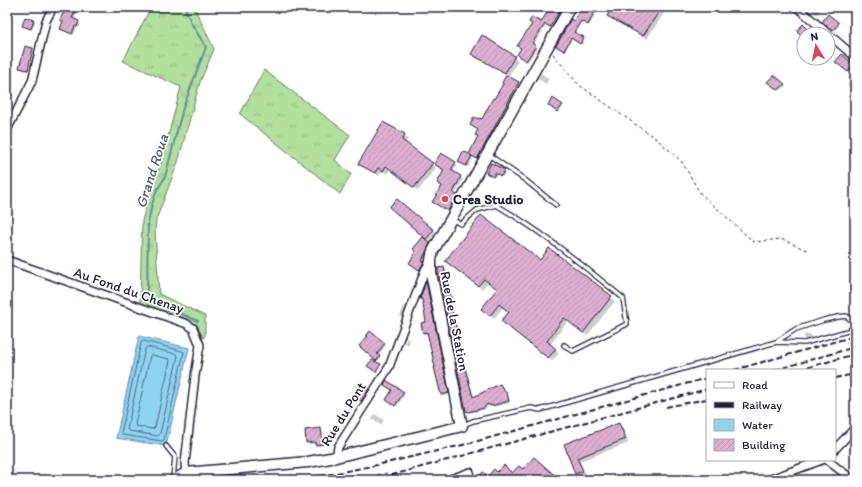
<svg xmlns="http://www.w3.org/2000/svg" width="862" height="487" font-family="Itim,sans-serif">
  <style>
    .grass { fill: url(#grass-tufts); stroke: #6a806c }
    .water { fill: #8ed3f0; stroke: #638ca8 }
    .shadow { fill: #0003 }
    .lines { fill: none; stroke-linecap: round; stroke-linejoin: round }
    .shore { stroke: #4d6983; stroke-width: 1 }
    .stream { stroke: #638ca8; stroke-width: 2 }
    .building { fill: url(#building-hatch); stroke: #22223b }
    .lane-casing { stroke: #22223b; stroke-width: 6 }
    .street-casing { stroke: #22223b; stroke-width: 10 }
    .secondary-casing { stroke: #22223b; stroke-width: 13 }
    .path { stroke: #22223b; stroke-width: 1; stroke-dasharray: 3 3; stroke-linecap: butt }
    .lane { stroke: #fff; stroke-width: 3.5 }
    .street { stroke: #fff; stroke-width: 7 }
    .secondary { stroke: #fff; stroke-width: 10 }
    .rail { stroke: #22223b; stroke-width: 2; stroke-dasharray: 6 3; stroke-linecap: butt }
    .poi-dot { fill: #d1495b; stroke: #fff; stroke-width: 1.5 }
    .labels { text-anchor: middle; stroke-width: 3.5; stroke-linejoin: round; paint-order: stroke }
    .poi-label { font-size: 14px; font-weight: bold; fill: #22223b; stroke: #fff; text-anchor: start }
    .street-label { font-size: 14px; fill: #22223b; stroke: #fff }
    .water-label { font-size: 15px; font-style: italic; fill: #48607a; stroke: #fff }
  </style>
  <defs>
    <pattern id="grass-tufts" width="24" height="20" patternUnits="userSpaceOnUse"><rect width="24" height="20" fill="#b3df9d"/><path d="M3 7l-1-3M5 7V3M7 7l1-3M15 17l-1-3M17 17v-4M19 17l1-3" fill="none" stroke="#9abf88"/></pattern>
    <pattern id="building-hatch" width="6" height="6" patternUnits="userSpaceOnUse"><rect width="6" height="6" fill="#ddafd0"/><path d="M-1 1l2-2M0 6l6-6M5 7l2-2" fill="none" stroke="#bd96b4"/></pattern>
  </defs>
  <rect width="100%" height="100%" fill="#fff"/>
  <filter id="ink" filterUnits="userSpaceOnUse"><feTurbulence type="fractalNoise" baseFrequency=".025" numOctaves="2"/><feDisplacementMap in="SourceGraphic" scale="8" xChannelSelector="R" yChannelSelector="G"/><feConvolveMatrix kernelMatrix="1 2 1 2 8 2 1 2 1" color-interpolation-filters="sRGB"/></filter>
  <g filter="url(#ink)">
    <g class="grass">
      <polygon points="151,7 194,7 214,49 200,82 178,162 156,220 155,231 159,294 205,316 205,336 203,338 197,325 140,304 142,221 149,195 161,163 181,87 123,61"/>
      <polygon points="264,70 350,135 335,160 351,174 340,194 240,114"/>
    </g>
    <polygon class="water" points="139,336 189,348 166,446 116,438"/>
    <g class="shadow">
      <polygon points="67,7 80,7 74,20 81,24 79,28 77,27 74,35 61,28"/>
      <polygon points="544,7 557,7 562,11 552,28 547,25 533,45 537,48 528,62 519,57 522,49 519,47 542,23 549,11"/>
      <polygon points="580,7 599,7 590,25 582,21 575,33 585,39 582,45 572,39 565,51 558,47 582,8"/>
      <polygon points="613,7 663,7 666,10 647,39 612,19 608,15"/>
      <polygon points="807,7 819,7 821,9 817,14"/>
      <polygon points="828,16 839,25 835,31 824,21"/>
      <polygon points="33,21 35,22 32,30 23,26"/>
      <polygon points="33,49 28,71 21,69 20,68"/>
      <polygon points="472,54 514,57 518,61 508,77 519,84 478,159 470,155 479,136 482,120 504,84 503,83 507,75 475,57"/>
      <polygon points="842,56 854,67 850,72 838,63"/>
      <polygon points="541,73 549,79 546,84 538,79"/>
      <polygon points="774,77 786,86 780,91 770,84"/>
      <polygon points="851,81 855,86 851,89 847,84"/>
      <polygon points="562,105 563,107 559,112 551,106"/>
      <polygon points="404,135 408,139 405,144 436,168 418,191 390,169 387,174 382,171 379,176 360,164"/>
      <polygon points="470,155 473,158 468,167 460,163"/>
      <polygon points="455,163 457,165 453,172 463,179 455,195 459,198 450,213 435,204 442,186 438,183 445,171 437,166"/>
      <polygon points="504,171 505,172 503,177 497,174 495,177 488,174"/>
      <polygon points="433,231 436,233 428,242 431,245 423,263 425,265 421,271 412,264 417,251 415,249 425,237"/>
      <polygon points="550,249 615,301 587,336 568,321 550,345 559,353 552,361 506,325 510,312 503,307 494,319 482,309 498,289 488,282 482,289 450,264 540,261"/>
      <polygon points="444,268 446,270 448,287 450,289 453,304 451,304 460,340 458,340 474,397 505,393 508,395 510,403 493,407 489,405 486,409 470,413 466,410"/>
      <polygon points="426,283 450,394 444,396 442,394 429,333 425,334 424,332 427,323 424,300 421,299"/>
      <polygon points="404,305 408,308 403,319 400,317"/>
      <polygon points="810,334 813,340 807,342 803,335"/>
      <polygon points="407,338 410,343 407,345 405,342"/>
      <polygon points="385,343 386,345 378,356 380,358 378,361 360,346"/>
      <polygon points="369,389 370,390 362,401 359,399"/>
      <polygon points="403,392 405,394 397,406 388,401"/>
      <polygon points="375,414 384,420 381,425 372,419"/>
      <polygon points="619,424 623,428 629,443 580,461 585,474 580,477 576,473 565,445"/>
      <polygon points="320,429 322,431 324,445 318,446 316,443 309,444 307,443"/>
    </g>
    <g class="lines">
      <g class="shore">
        <polygon points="144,341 182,351 184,352 164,440 162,441 123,435 121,433 141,343"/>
        <polygon points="148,347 176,354 178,356 160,434 158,436 129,431 127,429 145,349"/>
        <polygon points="152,355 169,359 170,361 155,427 153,429 136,426 135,424 150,356"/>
      </g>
      <polyline class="stream" points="185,7 191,23 206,47 183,108 165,177 156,192 152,204 148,223 147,293 151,300 155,303 198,321"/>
    </g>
    <g class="building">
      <polygon points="66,7 78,7 72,18 79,21 77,27 75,26 72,34 60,29 63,21 60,20"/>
      <polygon points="542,7 562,7 550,27 545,24 532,43 536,46 526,61 517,55 521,48 517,46 532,24 529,22 532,17 541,22 548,11"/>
      <polygon points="581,7 597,7 588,25 581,21 574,32 584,37 580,44 571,38 564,51 556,46 571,19 574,21"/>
      <polygon points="612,7 662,7 643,36 607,16"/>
      <polygon points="828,14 839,23 833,30 822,22"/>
      <polygon points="25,17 34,20 31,29 22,26"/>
      <polygon points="803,24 806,27 814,34 804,34 804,38 797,31"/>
      <polygon points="482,35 515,56 505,73 471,54"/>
      <polygon points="25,46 33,48 28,70 19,68"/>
      <polygon points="842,54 854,65 848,72 835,62"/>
      <polygon points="506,75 519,82 477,159 470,155 472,156 466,166 458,162 463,151 469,154 478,136 475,135 478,130 470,125 474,117 479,119 479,118 482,119 493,98 494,99 503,84 502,83"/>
      <polygon points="774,75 785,84 778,90 767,82"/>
      <polygon points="553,98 563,105 557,112 548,105"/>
      <polygon points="383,122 405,134 402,140 433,163 414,188 386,166 383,171 378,168 375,173 358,164"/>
      <polygon points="441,153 456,162 451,170 461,176 453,193 457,195 448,211 432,202 442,186 437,183 444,170 434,164"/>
      <polygon points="491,163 505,170 501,176 495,173 493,177 486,173"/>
      <polygon points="397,199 434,230 426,239 389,207"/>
      <polygon points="481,215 540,260 549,248 612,296 583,333 564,318 547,341 556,349 548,358 501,321 509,312 499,304 490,316 481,309 497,289 484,279 478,286 445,261"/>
      <polygon points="423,237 430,243 422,261 424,262 419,270 409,263 415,254 414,253 416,251 413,249"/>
      <polygon points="444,267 447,286 449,286 452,302 450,303 459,338 457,339 473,397 500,384 505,392 507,393 509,401 491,406 487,404 484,408 468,412 466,411 438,272 438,268"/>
      <polygon points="426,281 449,393 441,395 434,367 435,367 427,332 423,333 421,323 426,322 422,299 420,299"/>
      <polygon points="370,331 385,343 377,354 380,356 376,361 359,346 368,336 366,336"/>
      <polygon points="372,360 381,364 376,372 367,366"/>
      <polygon points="386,380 404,392 395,406 386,400 392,390 384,385"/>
      <polygon points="363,385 369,389 361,401 357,399 359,395 357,394"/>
      <polygon points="619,423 626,439 577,458 583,471 575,474 564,444"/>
      <polygon points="321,428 323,444 315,445 315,442 306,443 305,430"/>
      <polygon points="534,457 560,480 476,480 483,472 488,476 494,469 497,472 504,465 512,473 519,466 523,469"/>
    </g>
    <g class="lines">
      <defs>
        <g id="lane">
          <polyline points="489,155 525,180 556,205"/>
          <path d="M452,220l9,4 16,-14 19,-5c46,26 86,60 127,93l4,26 -54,27 -9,-6"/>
          <polyline points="463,425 473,421 531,408 540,410 776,342 796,329 824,320 838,317 846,316 854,322 852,329 847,331 805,343 776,342"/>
          <polyline points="166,446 175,457 173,478"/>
        </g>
        <g id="street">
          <polyline points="797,7 855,57"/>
          <polyline points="7,130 32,81 46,21 53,7"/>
          <polyline points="7,260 187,324 193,328 200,345 195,376 185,463 186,473"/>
          <polyline points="835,449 855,428"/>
          <polyline points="336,457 338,447 389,367 425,270 431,260"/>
          <polyline points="827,460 853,480"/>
          <polyline points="448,480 470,472"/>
          <polyline points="768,480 822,460"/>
        </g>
        <polyline id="secondary" points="174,480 186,473 308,462 336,457 462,426 431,273 431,260 433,251 570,7"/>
      </defs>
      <use href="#lane" class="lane-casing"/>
      <use href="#street" class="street-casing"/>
      <use href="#secondary" class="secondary-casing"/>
      <g class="path">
        <polyline points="553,54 579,85 658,140 682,162 700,193 754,242 781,239 809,251"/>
        <polyline points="378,475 387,473"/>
      </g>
      <use href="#lane" class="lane"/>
      <use href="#street" class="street"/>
      <use href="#secondary" class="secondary"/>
      <g class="rail">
        <polyline points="734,370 855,336"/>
        <polyline points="775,370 855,347"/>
        <polyline points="799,370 855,354"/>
        <polyline points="835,378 855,374"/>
        <polyline points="666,407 707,399"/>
        <polyline points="301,480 377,465 467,444 707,378"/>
        <polyline points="374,480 707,389"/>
      </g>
    </g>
  </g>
  <circle class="poi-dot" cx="445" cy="199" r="4"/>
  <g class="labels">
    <g class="poi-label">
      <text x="453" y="204">Crea Studio</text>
    </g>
    <g class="street-label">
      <text transform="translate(129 290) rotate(19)" y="5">Au Fond du Chenay</text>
      <text transform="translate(455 321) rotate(79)" y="5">Rue de la Station</text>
      <text transform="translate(343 414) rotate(-58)" y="5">Rue du Pont</text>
    </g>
    <g class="water-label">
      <text transform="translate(152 171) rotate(-72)" y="5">Grand Roua</text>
    </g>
  </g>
  <rect width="862" height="487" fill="none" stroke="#fff" stroke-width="24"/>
  <rect x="12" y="12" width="838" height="463" fill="none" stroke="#22223b" stroke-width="1.5" filter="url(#ink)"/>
  <rect x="706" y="369" width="130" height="92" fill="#ffffff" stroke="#a7a7b1"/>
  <rect x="714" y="382" width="20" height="6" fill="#ffffff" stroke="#a7a7b1"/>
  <text x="742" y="389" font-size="12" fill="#22223b">Road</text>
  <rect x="714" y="402" width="20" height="6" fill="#22223b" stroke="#a7a7b1"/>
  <text x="742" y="409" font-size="12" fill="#22223b">Railway</text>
  <rect x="714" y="419" width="20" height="12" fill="#8ed3f0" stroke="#a7a7b1"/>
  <text x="742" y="429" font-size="12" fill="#22223b">Water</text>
  <rect x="714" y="439" width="20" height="12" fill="url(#building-hatch)" stroke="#a7a7b1"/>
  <text x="742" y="449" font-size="12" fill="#22223b">Building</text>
  <g transform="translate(816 46) rotate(350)"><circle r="19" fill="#ffffff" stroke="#a7a7b1"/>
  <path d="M0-3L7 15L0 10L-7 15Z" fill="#d1495b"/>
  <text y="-6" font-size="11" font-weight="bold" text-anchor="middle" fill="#22223b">N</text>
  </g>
</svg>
